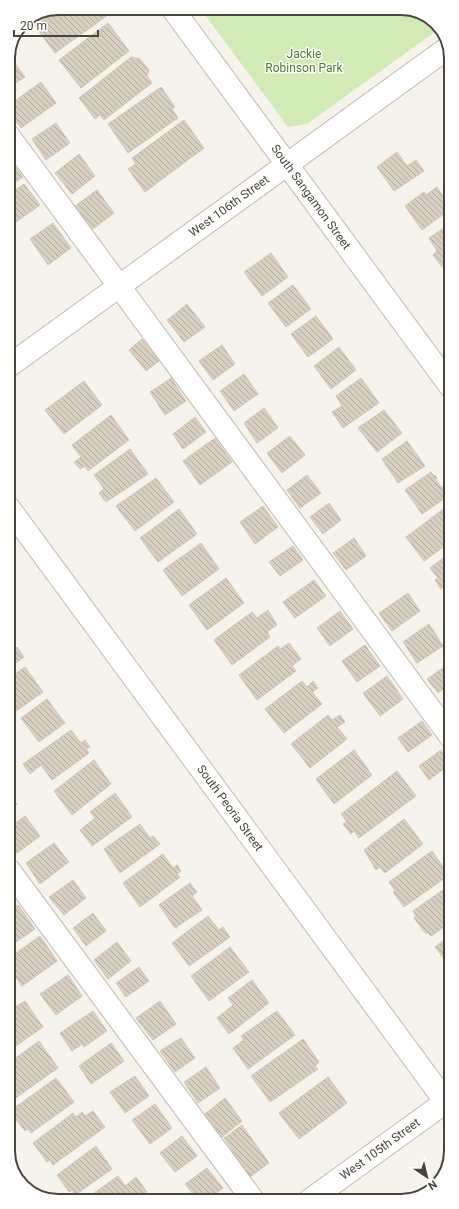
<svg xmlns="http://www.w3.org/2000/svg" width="459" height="1209" font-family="Roboto,sans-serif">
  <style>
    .park { fill: #d2eab5 }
    .building { fill: url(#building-back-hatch); stroke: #d3c7b4 }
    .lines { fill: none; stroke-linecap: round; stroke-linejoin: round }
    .minor-casing { stroke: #c2bbae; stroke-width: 24 }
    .minor { stroke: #fff; stroke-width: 22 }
    .labels { text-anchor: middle; stroke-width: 3; stroke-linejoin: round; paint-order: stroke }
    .park-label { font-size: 12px; fill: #4a7f2a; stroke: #fff }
    .street-label { font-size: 12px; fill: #4b4439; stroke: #fff }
    .rim { fill: none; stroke: #4b4439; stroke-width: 2 }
  </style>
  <defs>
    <pattern id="building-back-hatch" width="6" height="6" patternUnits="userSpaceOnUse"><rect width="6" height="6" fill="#d8cfc1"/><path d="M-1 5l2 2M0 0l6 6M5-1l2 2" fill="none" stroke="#b1aa9e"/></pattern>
  </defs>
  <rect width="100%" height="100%" fill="#f6f3ec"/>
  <polygon class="park" points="200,8 405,8 432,18 439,29 307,124 288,127"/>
  <g class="building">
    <polygon points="59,8 102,8 108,15 55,53 35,26"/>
    <polygon points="108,23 129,51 81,88 59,60"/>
    <polygon points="9,55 25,77 8,88 8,56"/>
    <polygon points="131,57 140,59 149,70 147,76 152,83 104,120 100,115 95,119 79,98"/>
    <polygon points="41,82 56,103 21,128 8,111 8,106"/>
    <polygon points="161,87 175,107 172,109 178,118 128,153 108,124"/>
    <polygon points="184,120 204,148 145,192 128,169 136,164 132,158"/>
    <polygon points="56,123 70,143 46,160 32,139"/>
    <polygon points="397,152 407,166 416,160 424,171 394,191 377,167"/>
    <polygon points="79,154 95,176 72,194 55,173"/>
    <polygon points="11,161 23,177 8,187 8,163"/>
    <polygon points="24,184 40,205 16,222 8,212 8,195"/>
    <polygon points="437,187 449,205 449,210 422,230 405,206 424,192 426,195"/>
    <polygon points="97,190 114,213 93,229 75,206"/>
    <polygon points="53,223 71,248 48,265 30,239"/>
    <polygon points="450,224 450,268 447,264 442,267 433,255 437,251 429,238"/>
    <polygon points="271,253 288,277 262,296 244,272"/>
    <polygon points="8,275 16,286 8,291"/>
    <polygon points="293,285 311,309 286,327 268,303"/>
    <polygon points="187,304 205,327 184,342 167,320"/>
    <polygon points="316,316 333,339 308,357 291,334"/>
    <polygon points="142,339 159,361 146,371 129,350"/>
    <polygon points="222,345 235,364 213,380 199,361"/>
    <polygon points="339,347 356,370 331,389 314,366"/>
    <polygon points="244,374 258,394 234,411 220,391"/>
    <polygon points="171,378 186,401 165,415 150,392"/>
    <polygon points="361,378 379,403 343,428 332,412 342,406 336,396"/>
    <polygon points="84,381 102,405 64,434 45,410"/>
    <polygon points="264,408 278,428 257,443 244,423"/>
    <polygon points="384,410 402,433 377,452 358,428"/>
    <polygon points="111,415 129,440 88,471 85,466 80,469 74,462 81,457 72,445"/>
    <polygon points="195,417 206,432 183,449 173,434"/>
    <polygon points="290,436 305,455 282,473 267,453"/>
    <polygon points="215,438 232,462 200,485 183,461"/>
    <polygon points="407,441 425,466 398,483 382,459"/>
    <polygon points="130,449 148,474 106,502 99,493 104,489 94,475"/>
    <polygon points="431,472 434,476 435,475 437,478 436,480 442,488 444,487 448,496 422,514 405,490"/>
    <polygon points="307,475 321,493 300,508 287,490"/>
    <polygon points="156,478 174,502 135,531 116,506"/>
    <polygon points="329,503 341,520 323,534 310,517"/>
    <polygon points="450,504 450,542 424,561 406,537"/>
    <polygon points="263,506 278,527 255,544 240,522"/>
    <polygon points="179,509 197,534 158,562 140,538"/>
    <polygon points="354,538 366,556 346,570 333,553"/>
    <polygon points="201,543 219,569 182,596 163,570"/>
    <polygon points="293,546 303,560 280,576 269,562"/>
    <polygon points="450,553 450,589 447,591 444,587 441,589 435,580 438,578 430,568"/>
    <polygon points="226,578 244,603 207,630 189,605"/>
    <polygon points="314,580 326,596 295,618 283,602"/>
    <polygon points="408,593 420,611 392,631 379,613"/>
    <polygon points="268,610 277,625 267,632 270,637 232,665 214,640 252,612 257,618"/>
    <polygon points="340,611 353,629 330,646 317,628"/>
    <polygon points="429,624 443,646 417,663 403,642"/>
    <polygon points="289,643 301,659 292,666 296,671 257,700 239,675 278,646 280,649"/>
    <polygon points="9,645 13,650 17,647 24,657 9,668"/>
    <polygon points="365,645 380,666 357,682 342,661"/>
    <polygon points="450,663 450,684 438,693 427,679"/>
    <polygon points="25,667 43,692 9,716 9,678"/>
    <polygon points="387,676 403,699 380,716 363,693"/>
    <polygon points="302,681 307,687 313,681 318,688 312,692 322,704 284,733 265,709"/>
    <polygon points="47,699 65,723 39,742 21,718"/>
    <polygon points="328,715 332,720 340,715 345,722 337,727 347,739 310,768 291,744"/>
    <polygon points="422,721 432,735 408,752 398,738"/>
    <polygon points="71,730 81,743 85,740 90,747 86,749 89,753 52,780 41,765 30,774 23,764"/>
    <polygon points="354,750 372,775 334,804 316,779"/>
    <polygon points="441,750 450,764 429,780 419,766"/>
    <polygon points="94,760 111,784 72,815 54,791"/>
    <polygon points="397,771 416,796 359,838 354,831 351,834 343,824 347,822 341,814"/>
    <polygon points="115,793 132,817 92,846 80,830 95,818 90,812"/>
    <polygon points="9,794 17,804 9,809"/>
    <polygon points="25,816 40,836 17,853 9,842 9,828"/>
    <polygon points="404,819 423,844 385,873 380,867 376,870 364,850"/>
    <polygon points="140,824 150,838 153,836 160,844 120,873 104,849"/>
    <polygon points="54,843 69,862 40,884 26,863"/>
    <polygon points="432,851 449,875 404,907 393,892 395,891 389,882"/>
    <polygon points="163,854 173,868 177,865 181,871 177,874 180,877 140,907 123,883"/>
    <polygon points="73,880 86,898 64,915 49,897"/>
    <polygon points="190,883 197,892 192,896 202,910 175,928 159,905"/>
    <polygon points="451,884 451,922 431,936 427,932 426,934 414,918 416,916 413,911"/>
    <polygon points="18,905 35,929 10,946 9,911"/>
    <polygon points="93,913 106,931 86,946 73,928"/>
    <polygon points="208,916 219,930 223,927 230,937 189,966 172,943"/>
    <polygon points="451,935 451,968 435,947"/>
    <polygon points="40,936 57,961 22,986 9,968 9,958"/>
    <polygon points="117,942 131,961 108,979 94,960"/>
    <polygon points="230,947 249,972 209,1001 191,976"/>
    <polygon points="139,967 149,981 126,997 116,983"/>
    <polygon points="68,975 82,996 56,1015 40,994"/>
    <polygon points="252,980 269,1003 229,1034 217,1018 233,1005 228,998"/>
    <polygon points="25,1001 43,1027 10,1050 10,1010"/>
    <polygon points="160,1001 176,1024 153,1040 136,1018"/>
    <polygon points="93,1011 107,1031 84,1047 82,1044 72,1051 60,1033"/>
    <polygon points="277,1011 295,1035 248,1069 233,1048 244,1040 241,1036"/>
    <polygon points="181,1038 195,1058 175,1072 160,1051"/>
    <polygon points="303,1039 319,1062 315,1066 318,1069 270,1102 251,1076"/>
    <polygon points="39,1041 58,1068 10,1102 10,1062"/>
    <polygon points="111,1043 124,1061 91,1084 79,1066"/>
    <polygon points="206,1067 220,1088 198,1103 184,1082"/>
    <polygon points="135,1076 149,1096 125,1113 110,1092"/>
    <polygon points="328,1077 347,1103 299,1139 279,1113"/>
    <polygon points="56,1078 74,1102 31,1133 27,1129 25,1131 10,1111"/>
    <polygon points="225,1098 242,1121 222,1137 205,1114"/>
    <polygon points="155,1104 172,1128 150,1144 132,1120"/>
    <polygon points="93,1111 105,1127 53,1165 50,1160 47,1162 33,1143 73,1113 76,1117 82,1112 85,1116"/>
    <polygon points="242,1125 269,1163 250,1177 224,1138"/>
    <polygon points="182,1136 197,1156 175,1172 160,1153"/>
    <polygon points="96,1146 112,1169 75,1195 72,1190 69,1192 57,1175"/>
    <polygon points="207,1168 223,1188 207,1200 198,1200 185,1184"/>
    <polygon points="118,1176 125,1186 136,1177 147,1192 136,1201 83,1201"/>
    <polygon points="422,1188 425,1192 414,1199 404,1199"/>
  </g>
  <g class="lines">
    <defs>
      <g id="minor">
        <polyline points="172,8 450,386"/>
        <polyline points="8,135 450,736"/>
        <polyline points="9,366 449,47"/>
        <polyline points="9,508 451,1109"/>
        <polyline points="9,870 253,1200"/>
        <polyline points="310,1200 451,1098"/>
      </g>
    </defs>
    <use href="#minor" class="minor-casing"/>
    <use href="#minor" class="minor"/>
  </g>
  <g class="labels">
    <g class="park-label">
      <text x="304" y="58">Jackie<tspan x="304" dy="14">Robinson Park</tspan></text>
    </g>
    <g class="street-label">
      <text transform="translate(311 197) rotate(54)" y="4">South Sangamon Street</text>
      <text transform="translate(229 206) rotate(-36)" y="4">West 106th Street</text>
      <text transform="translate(230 808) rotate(54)" y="4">South Peoria Street</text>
      <text transform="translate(380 1149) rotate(-36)" y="4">West 105th Street</text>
    </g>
  </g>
  <path d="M0 0H459V1209H0ZM58 15H401A43 43 0 0 1 444 58V1151A43 43 0 0 1 401 1194H58A43 43 0 0 1 15 1151V58A43 43 0 0 1 58 15Z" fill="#fff" fill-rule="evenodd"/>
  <path class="rim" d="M58 15H401A43 43 0 0 1 444 58V1151A43 43 0 0 1 401 1194H58A43 43 0 0 1 15 1151V58A43 43 0 0 1 58 15Z"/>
  <g transform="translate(427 1177) rotate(145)" stroke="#ffffff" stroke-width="3" paint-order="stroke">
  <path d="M0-3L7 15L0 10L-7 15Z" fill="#4b4439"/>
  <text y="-6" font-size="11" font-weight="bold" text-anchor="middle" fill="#4b4439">N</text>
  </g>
  <path d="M14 30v6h84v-6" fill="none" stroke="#4b4439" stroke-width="2"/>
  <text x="20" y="30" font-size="12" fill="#4b4439" stroke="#ffffff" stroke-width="3" paint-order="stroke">20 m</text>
</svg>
